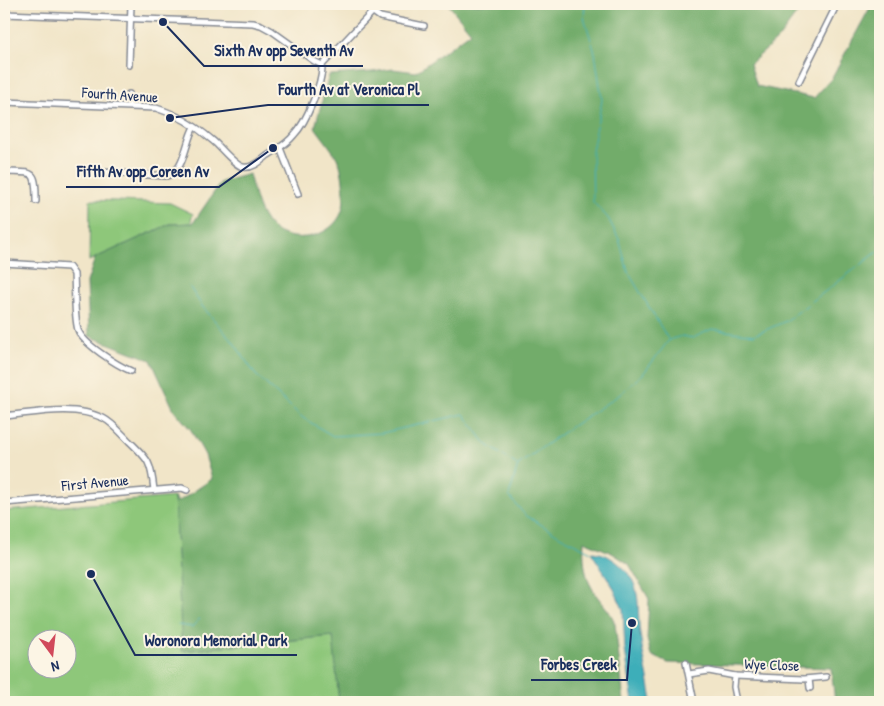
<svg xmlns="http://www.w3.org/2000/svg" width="884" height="706" font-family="'Patrick Hand',sans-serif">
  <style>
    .green { fill: #8ec77a; stroke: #547b6c; fill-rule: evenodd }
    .forest { fill: #72ac6a; stroke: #466e64 }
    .water { fill: #3eaeb9; stroke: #2c6e8c }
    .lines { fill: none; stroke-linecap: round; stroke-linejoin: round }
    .stream { stroke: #3eaeb9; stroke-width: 1 }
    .minor-casing { stroke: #868a93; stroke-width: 8 }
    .minor { stroke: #fff; stroke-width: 5 }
    .labels { text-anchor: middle; stroke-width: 4; stroke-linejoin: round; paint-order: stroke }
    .street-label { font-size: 15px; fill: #1b2f5e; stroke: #fcf5e5 }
    .leader { fill: none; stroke: #1b2f5e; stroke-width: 2 }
    .callout-dot { fill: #1b2f5e; stroke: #fcf5e5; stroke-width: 2 }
    .callout-label { font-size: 16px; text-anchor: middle; font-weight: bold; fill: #1b2f5e; stroke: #fcf5e5; stroke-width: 4; stroke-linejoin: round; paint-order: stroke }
  </style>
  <rect width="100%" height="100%" fill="#fcf5e5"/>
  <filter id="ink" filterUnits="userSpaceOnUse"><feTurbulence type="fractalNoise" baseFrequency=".02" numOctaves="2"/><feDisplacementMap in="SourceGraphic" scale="10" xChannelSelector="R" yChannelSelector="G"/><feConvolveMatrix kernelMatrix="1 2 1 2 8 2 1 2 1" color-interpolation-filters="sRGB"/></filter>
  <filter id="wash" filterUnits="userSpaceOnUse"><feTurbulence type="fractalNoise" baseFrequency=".0096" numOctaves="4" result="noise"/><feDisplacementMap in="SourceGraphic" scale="20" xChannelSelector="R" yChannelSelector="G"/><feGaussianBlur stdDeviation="1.12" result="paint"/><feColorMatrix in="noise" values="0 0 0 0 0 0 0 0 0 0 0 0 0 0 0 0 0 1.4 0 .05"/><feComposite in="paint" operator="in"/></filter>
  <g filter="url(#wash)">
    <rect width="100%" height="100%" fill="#f1e5c8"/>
    <g class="green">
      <polygon points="90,200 170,203 193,214 191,221 193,223 170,224 89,261"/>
      <path d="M174,497l9,154 151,-15 5,66h-335v-191zM38,638h30v30h-30z"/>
    </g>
    <path class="forest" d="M448,4h356l-26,35 -28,25 7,22 57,12 17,-19 41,-75h8v698h-45l-4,-34 -163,-5 -17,-8 -4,-16 2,-40 -20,-35 -17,-11 -28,-12c-1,14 0,34 8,47 7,14 18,20 23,36l9,78h-285l-6,-66 -151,15 -8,-154 4,5 34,-23 -7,-24 -14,-25 -17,-20 -23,-50 -62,-24 -2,-54 8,-24 75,-34 23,-1 28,-41 28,-8c5,18 8,39 22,53 20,19 62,11 71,-16 4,-10 1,-35 -2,-46 -2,-9 -19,-29 -25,-38l14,-52 43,-3 21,-3 23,3 55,-40z"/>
    <path class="water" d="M591,552c13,1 16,3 27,11 26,21 18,42 22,71 3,23 9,45 12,68h-19l-8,-52 -2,-41 -11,-24z"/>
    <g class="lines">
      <g class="stream">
        <polyline points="585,4 584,17 595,53 602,100 592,151 593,202 608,218 619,239 628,272 668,339"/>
        <polyline points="189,286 202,306 234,343 255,374 303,418 333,436 382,433 464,414 486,444 517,465"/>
        <polyline points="591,552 560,536 525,515 509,496 518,465 565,431 619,395 643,374 669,340 682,336 693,338 712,329 754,335 786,321 880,250"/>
        <polyline points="178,625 192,627 199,619"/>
      </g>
    </g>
  </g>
  <g filter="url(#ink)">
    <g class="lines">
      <defs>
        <g id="minor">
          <polyline points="373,12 380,17 424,26"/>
          <polyline points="4,14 253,23 261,25 272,31 314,61 322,65"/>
          <polyline points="129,65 131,4"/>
          <polyline points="322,65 380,4"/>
          <polyline points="799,81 837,4"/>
          <path d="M4,102l152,6c20,6 40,18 56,32 8,6 22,25 31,27 9,2 18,-6 24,-11 9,-6 20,-12 27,-21 12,-12 29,-53 28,-70"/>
          <polyline points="129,106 129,94"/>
          <polyline points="280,148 298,194"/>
          <path d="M4,172c30,1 32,-4 32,29"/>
          <path d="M100,172l66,4c19,-3 19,-34 28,-49"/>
          <path d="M4,263l65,4 5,7c1,15 0,42 4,56 5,14 39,35 53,41"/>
          <path d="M4,416c32,-3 69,-12 99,2 10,5 18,15 26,23 20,19 22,21 25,49"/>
          <polyline points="4,503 182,488 187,490"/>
          <polyline points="686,663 694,702"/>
          <polyline points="689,674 709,671 735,676 734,687 737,702"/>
          <polyline points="735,676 804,679 826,677"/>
          <polyline points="809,679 810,688"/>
        </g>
      </defs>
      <use href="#minor" class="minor-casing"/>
      <use href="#minor" class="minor"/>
    </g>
  </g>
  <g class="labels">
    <g class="street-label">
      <text transform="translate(120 95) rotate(4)" y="5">Fourth Avenue</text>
      <text transform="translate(95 483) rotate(-5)" y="5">First Avenue</text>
      <text transform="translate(772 665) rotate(2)" y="5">Wye Close</text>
    </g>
  </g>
  <path class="leader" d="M163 22L204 66H363M170 118L268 105H429M273 148L219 187H66M91 574L135 655H297M632 623L627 680H531"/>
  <g class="callout-dot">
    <circle cx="163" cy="22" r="5"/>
    <circle cx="170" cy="118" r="5"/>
    <circle cx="273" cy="148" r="5"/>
    <circle cx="91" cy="574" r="5"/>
    <circle cx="632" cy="623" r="5"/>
  </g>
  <g class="callout-label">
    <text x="284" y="56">Sixth Av opp Seventh Av</text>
    <text x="349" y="95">Fourth Av at Veronica Pl</text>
    <text x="143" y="177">Fifth Av opp Coreen Av</text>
    <text x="216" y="646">Woronora Memorial Park</text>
    <text x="579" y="670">Forbes Creek</text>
  </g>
  <rect width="884" height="706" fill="none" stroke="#fcf5e5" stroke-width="20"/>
  <g transform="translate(52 654) rotate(165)"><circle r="24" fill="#fcf5e5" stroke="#a2a6af"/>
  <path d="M0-4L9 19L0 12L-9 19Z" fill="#d1495b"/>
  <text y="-8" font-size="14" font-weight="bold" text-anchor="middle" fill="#1b2f5e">N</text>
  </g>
</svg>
